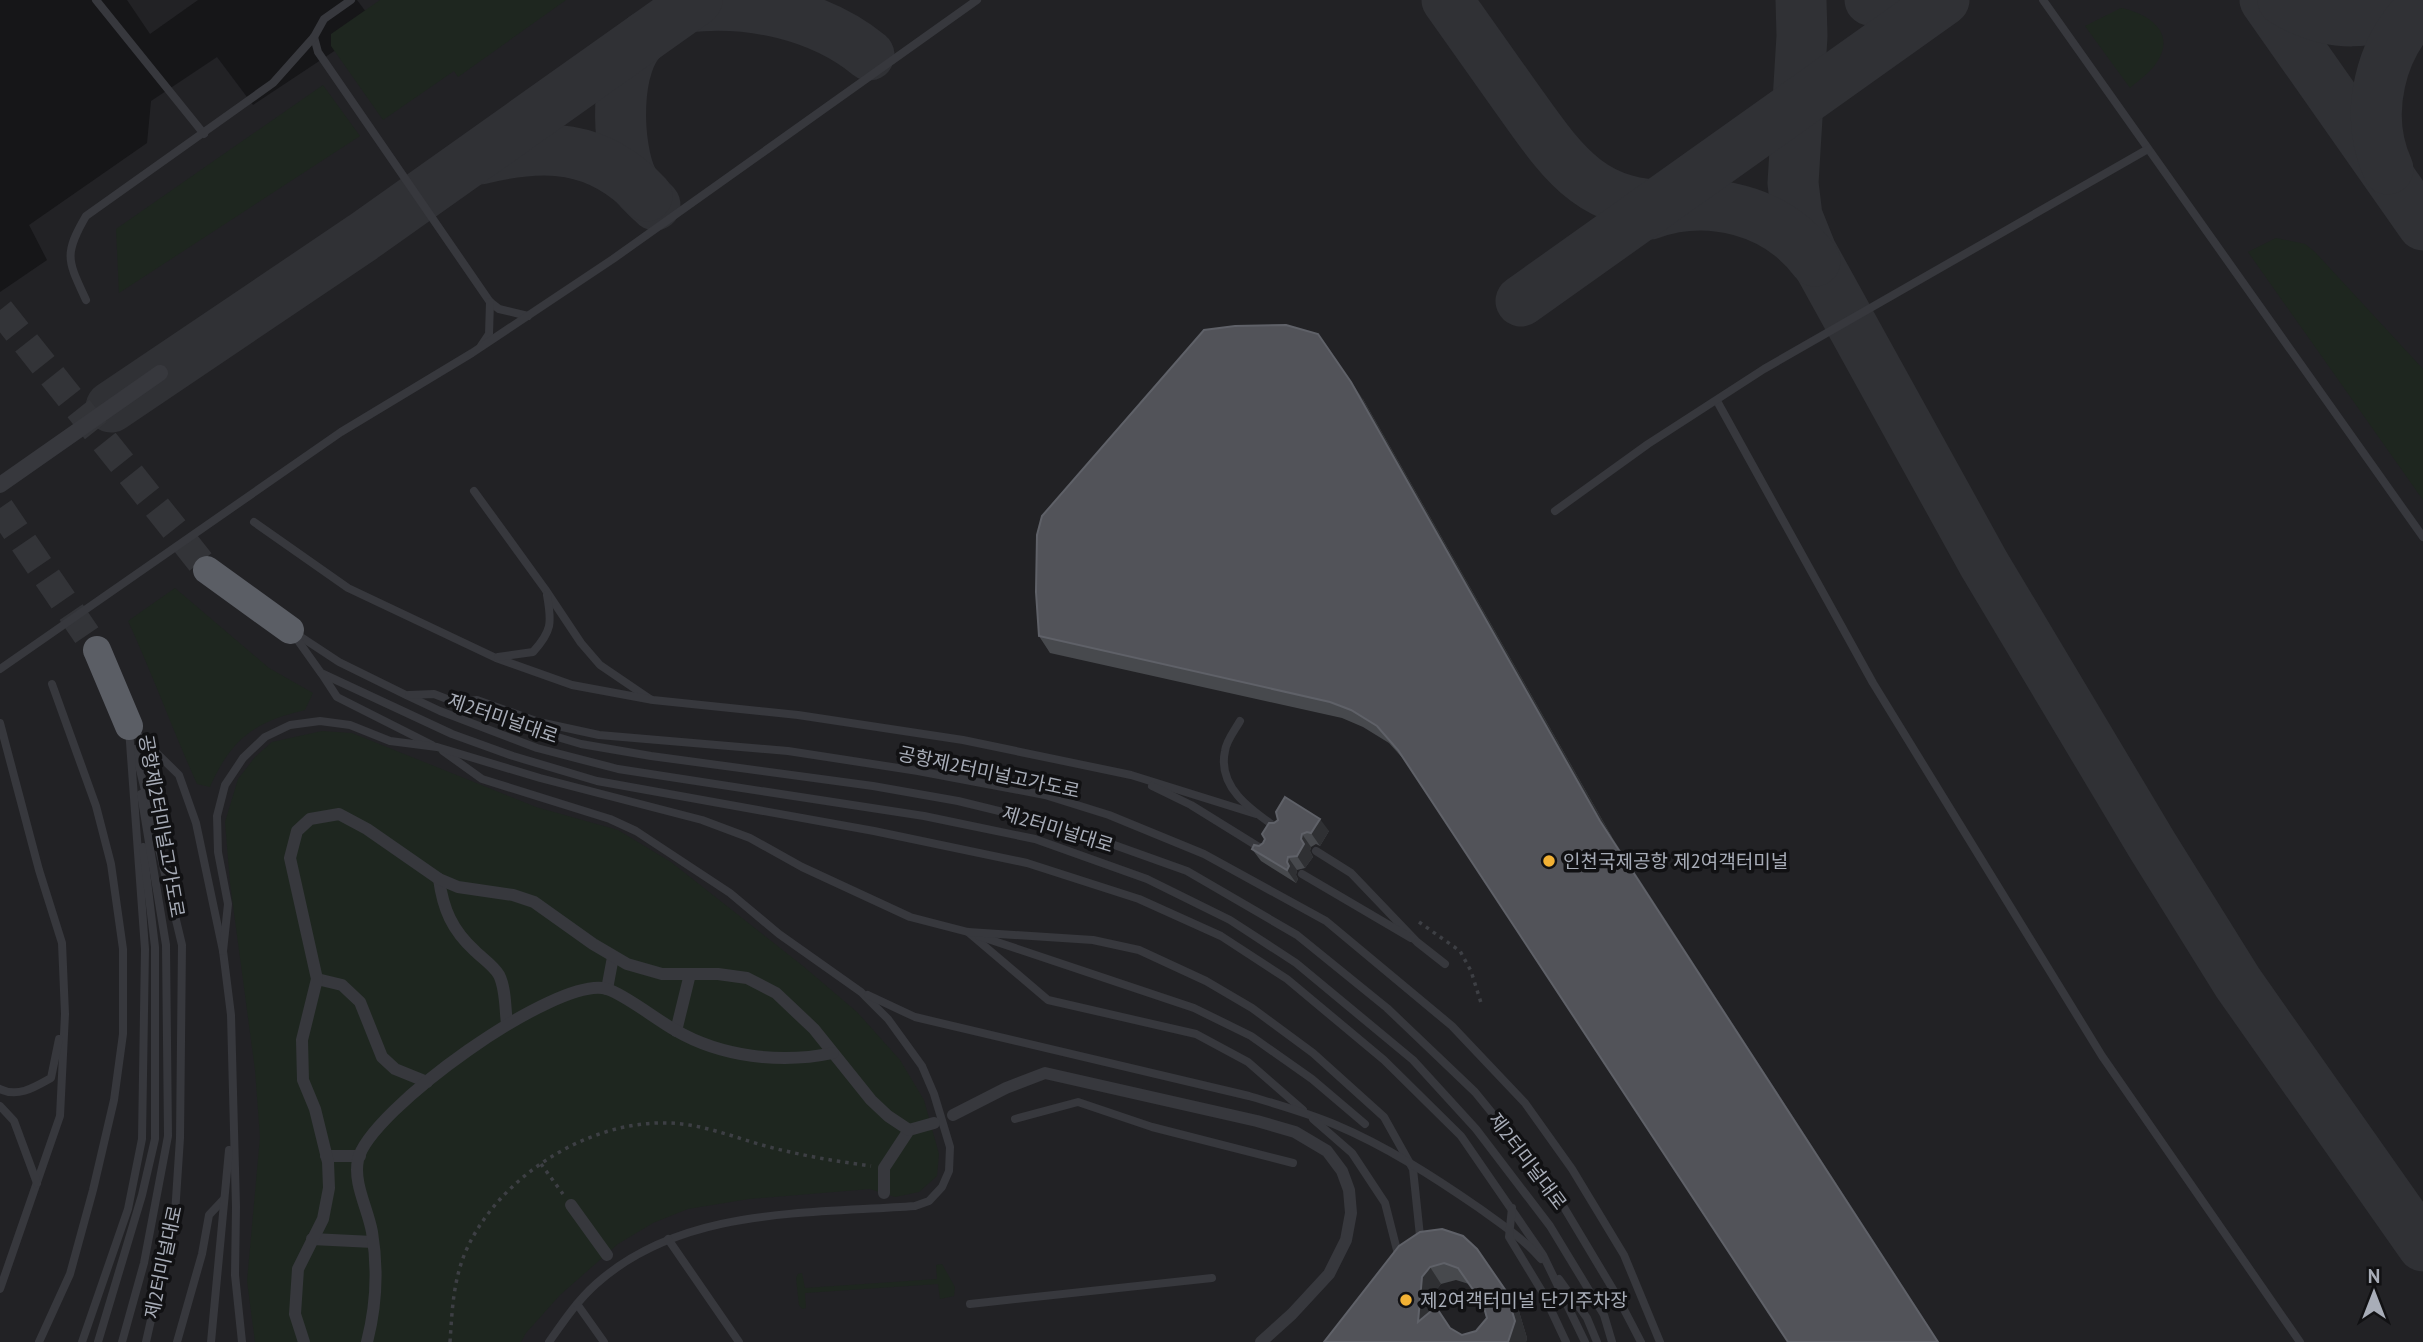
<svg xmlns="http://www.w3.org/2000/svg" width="2423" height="1342" font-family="'PT Sans','Noto Sans KR',sans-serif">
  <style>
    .built { fill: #222225 }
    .green { fill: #1e261f }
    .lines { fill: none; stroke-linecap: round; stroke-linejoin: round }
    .taxiway { stroke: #303135; stroke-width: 51 }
    .trunk-tunnel { stroke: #333438; stroke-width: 28; stroke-dasharray: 28 14; stroke-linecap: butt }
    .path { stroke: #3d3f44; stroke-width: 3.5; stroke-dasharray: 3.5 5; stroke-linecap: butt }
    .service { stroke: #37383d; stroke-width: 8 }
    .pedestrian { stroke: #37383d; stroke-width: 12 }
    .minor { stroke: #37383d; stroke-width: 16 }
    .trunk { stroke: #5b5e65; stroke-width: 28 }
    .wall { fill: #47494d; fill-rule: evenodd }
    .shaded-wall { fill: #2f3033 }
    .building { fill: #525359; stroke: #5f6168; stroke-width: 2; fill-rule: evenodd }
    .poi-dot { fill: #f2b134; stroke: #111113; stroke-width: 2.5 }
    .labels { text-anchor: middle; stroke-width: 7; stroke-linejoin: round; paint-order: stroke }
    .street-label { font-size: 19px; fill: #a8adb8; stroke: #111113 }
    .poi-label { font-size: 19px; fill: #a8adb8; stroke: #111113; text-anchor: start }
  </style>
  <rect width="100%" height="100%" fill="#161618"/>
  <g class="built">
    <polygon points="127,0 198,0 150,34"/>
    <polygon points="357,0 2423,0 2423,1342 0,1342 0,292 47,260 29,225 147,143 151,101 217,57 253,105 375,24"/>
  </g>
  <g class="green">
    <polygon points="380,0 566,0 458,77 454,71 383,120 331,46 331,34"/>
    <path d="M2121,8c30,6 57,27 34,57 -7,9 -17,16 -25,23l-45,-62z"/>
    <polygon points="323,85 360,136 119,293 116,229"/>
    <polygon points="2276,238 2305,244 2315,252 2423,369 2423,500 2248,252"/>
    <path d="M175,588l94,80 44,25 -8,17c-51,12 -74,29 -95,77l-13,-3c-24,-53 -44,-109 -69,-163z"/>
    <polygon points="322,731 352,733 536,807 618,830 671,862 803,966 857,1012 900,1060 924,1100 939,1154 937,1176 919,1192 895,1197 870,1189 749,1199 688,1209 653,1223 618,1244 560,1295 526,1333 521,1342 255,1342 247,1281 260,1137 255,1070 230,883 225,822 238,779 255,757 272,742"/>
    <polygon points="942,1264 955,1287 954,1296 940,1299 938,1284 805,1293 806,1308 802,1309 799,1305 796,1278 798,1274 802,1273 805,1288 937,1279 936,1265"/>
  </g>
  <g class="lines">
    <g class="taxiway">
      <path d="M1447,0c23,32 45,64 68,96 46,64 75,114 163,109"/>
      <polyline points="1801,0 1802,36 1793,183 1797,216 1811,251 1984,564 2152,845 2238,983 2423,1246"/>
      <polyline points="1870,0 1902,2 1922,0"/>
      <polyline points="2265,0 2423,225"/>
      <path d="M2283,0c47,29 91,26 140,2"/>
      <path d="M687,7c63,-7 133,8 182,48"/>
      <path d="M646,36c-33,24 -30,112 -13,145 4,9 16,17 22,24"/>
      <path d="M480,159c64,-16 118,-15 167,37"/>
      <path d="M2388,169c-25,-55 -8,-123 35,-163"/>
      <path d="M1650,214c58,-21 127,-4 165,47"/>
      <polyline points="1521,301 1944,0"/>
      <polyline points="111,407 363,237 697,0"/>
    </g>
    <g class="trunk-tunnel">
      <polyline points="0,310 207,570"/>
      <polyline points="0,508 97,650"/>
    </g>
    <g class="path">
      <polyline points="1419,922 1460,951 1471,971 1482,1006"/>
      <polyline points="541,1164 563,1194"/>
      <path d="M450,1342c2,-30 3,-60 15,-89 32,-75 122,-133 204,-130 32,1 62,13 93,22 36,10 72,16 109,21"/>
    </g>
    <g class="service">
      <polyline points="96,0 204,134"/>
      <polyline points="2043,0 2423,537"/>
      <polyline points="314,37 318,52 490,302 499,309 528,316"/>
      <path d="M86,300c-18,-39 -23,-45 0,-84l187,-133 41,-46 10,-18 27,-19"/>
      <polyline points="481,346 489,334 490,302"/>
      <polyline points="1717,401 1873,683 2102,1056 2300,1342"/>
      <polyline points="474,491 545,589 581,643 600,665 650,699"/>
      <polyline points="1555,511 1648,444 1764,369 2148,149"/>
      <polyline points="254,522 348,588 496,658 572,685 653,700 798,715 963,740 1131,775 1256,814"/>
      <polyline points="295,633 339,662 406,695 440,711 537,748 618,769 924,816 1035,839 1147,879 1230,920 1296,963 1413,1060 1476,1129 1550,1226 1604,1315 1612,1342"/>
      <polyline points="294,635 321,673 452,734 513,756 597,781 874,831 1027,863 1139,899 1221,936 1287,979 1384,1060 1461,1136 1543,1255 1585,1342"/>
      <path d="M498,657l35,-5c19,-21 19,-29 14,-57"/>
      <polyline points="0,669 341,432 472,353 613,259 977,0"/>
      <polyline points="322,674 337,697 432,745"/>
      <polyline points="409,695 434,694 507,722 581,744 651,756 873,786 958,801 1064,827 1187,871 1297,935 1387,1008 1475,1092 1550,1184 1617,1296 1641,1342"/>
      <polyline points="462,702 477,700 539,722 599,735 788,751 918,771 1045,795 1109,815 1204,854 1326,921 1452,1026 1525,1103 1572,1169 1624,1255 1660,1342"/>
      <path d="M1240,721c-5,9 -14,20 -15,30 -8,36 26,59 52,77"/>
      <polyline points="0,723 39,870 62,943 65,1014 60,1116 0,1289"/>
      <polyline points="131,728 179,775 196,823 223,951 231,1015 236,1207 235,1275 242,1342"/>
      <polyline points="135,749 182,945 180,1138 175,1214 146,1342"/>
      <path d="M443,751l39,28 128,40 26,12 94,62 49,41 82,58 27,27 34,47 12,28 16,53 -1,24 -7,16 -13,14 -14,5c-109,8 -233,1 -319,78 -19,17 -33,38 -47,58"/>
      <polyline points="1152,786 1191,805 1262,849"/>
      <polyline points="1316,851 1351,873 1417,942 1445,964"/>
      <polyline points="1302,874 1411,938"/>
      <polyline points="968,932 1048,1000 1196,1034 1248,1062 1303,1110"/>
      <polyline points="979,936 1194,1008 1251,1036 1312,1079 1365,1124"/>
      <polyline points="223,951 228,904 218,852 217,816 225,785 243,758 265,737 290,725 320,721 350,725 390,741 437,747 540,778 702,820 750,838 802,867 910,917 968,932 1093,940 1139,950 1206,981 1252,1008 1313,1053 1384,1117 1413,1169 1420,1236"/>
      <path d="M868,995l47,22 334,79c30,9 59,17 87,29 50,21 98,52 143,83 22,16 44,30 62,51"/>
      <path d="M0,1089c18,9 35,-2 51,-11l8,-39"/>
      <polyline points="0,1106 14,1121 37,1183"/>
      <polyline points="1015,1119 1078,1102 1152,1127 1293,1163"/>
      <polyline points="1313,1119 1352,1153 1385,1203 1399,1258"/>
      <polyline points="1512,1208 1509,1237 1543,1293 1566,1342"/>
      <polyline points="668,1239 739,1342"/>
      <polyline points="1559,1279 1587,1318 1597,1342"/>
      <polyline points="577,1304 604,1342"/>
      <polyline points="970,1304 1212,1278"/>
      <polyline points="39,1342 70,1274 93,1190 114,1100 123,1034 123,949 111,864 96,806 52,684"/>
      <polyline points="82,1342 128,1209 142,1139 145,949 129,729"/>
      <polyline points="98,1342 142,1195 155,1139 155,947 143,847"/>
      <polyline points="122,1342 144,1263 168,1136 166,945 141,794"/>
      <polyline points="177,1342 202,1254 209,1215 224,1199"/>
      <polyline points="211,1342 229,1150"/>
    </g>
    <g class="pedestrian">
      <path d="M439,879c4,30 13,51 36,72 7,7 19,15 24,24 7,14 6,34 8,49"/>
      <polyline points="317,979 342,985 360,1002 382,1057 395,1069 427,1082"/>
      <polyline points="607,989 613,957"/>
      <polyline points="676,1031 690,974"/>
      <polyline points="953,1115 1006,1088 1045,1073 1257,1121 1295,1132 1327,1151 1342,1171 1349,1190 1351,1213 1346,1240 1329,1274 1292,1314 1261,1342"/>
      <polyline points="326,1156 360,1156"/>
      <polyline points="884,1193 884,1168 909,1130 934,1123"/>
      <polyline points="571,1205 607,1255"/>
      <polyline points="312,1239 373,1242"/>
      <polyline points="304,1342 295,1314 298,1269 323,1219 329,1188 328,1162 315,1109 303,1080 302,1040 317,979 290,858 297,831 310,819 339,814 367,829 439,879 458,887 513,895 534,902 593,944 627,964 662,974 718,974 747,978 776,993 814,1029 871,1100 888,1116 909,1130"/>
      <path d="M367,1342c9,-35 11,-74 5,-110 -4,-23 -19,-49 -14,-72 10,-49 200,-186 249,-171 17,5 50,31 68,41 46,27 106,34 158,23"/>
    </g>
    <polyline class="minor" points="0,485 160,373"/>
    <g class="trunk">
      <polyline points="207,570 290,630"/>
      <polyline points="97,650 129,726"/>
    </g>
  </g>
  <g class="wall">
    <polygon points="1363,399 1612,837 1407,763 1389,743 1363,727 1342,718 1050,653 1039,636"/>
    <polygon points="1274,823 1329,831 1320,846 1316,844 1311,847 1310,851 1313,857 1305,868 1297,870 1296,875 1298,879 1296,883 1261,861 1252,849 1263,843"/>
    <path d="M1420,1232l98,76 9,30 -1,4h-202zM1456,1280l13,4 14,20 4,14 -11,13 -14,4 -12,-7 -18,-18 1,-16 8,-10z"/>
  </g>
  <g class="shaded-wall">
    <polygon points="1318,334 1363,399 1612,837 1939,1342 1600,821"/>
    <polygon points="1320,819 1329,831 1320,846 1311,833"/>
    <polygon points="1302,834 1311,847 1310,851 1313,857 1305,868 1297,856"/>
    <polygon points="1288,857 1297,870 1296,875 1298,879 1296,883 1287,870"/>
    <polygon points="1477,1249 1518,1308 1527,1338 1526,1342 1508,1342"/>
    <polygon points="1430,1267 1441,1284 1433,1294 1430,1338 1418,1322 1422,1277"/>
  </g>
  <g class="building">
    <polygon points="1286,325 1318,334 1351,382 1600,821 1938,1342 1788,1342 1398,750 1377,726 1351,710 1330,702 1039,636 1036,592 1037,535 1042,516 1204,330 1235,326"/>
    <polygon points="1285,797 1320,819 1311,833 1307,832 1302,834 1301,839 1304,844 1297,856 1288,857 1287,862 1289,866 1287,870 1252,849 1254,845 1259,846 1263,843 1265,839 1262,834 1269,823 1274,823 1278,820 1276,812"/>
    <path d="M1442,1229l21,7 14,13 29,42 9,30 -7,21h-184l75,-96 21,-14zM1444,1263l14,5 25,36 4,14 -11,13 -14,4 -12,-7 -14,-21 -18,15 4,-45 8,-10z"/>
  </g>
  <g class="poi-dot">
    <circle cx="1549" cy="861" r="7"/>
    <circle cx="1406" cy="1300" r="7"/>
  </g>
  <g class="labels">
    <g class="street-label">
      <text transform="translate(503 718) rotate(19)" y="7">제2터미널대로</text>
      <text transform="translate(989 772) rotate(12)" y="7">공항제2터미널고가도로</text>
      <text transform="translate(162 826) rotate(80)" y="7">공항제2터미널고가도로</text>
      <text transform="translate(1058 829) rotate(17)" y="7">제2터미널대로</text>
      <text transform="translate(1528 1161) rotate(53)" y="7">제2터미널대로</text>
      <text transform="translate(163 1262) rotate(-78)" y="7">제2터미널대로</text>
    </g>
    <g class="poi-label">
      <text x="1563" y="868">인천국제공항 제2여객터미널</text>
      <text x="1420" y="1307">제2여객터미널 단기주차장</text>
    </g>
  </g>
  <g transform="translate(2374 1293)" stroke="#111113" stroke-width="5" paint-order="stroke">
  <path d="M0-5L12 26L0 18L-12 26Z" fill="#a8adb8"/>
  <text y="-10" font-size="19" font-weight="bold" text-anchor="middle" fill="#a8adb8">N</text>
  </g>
</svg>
